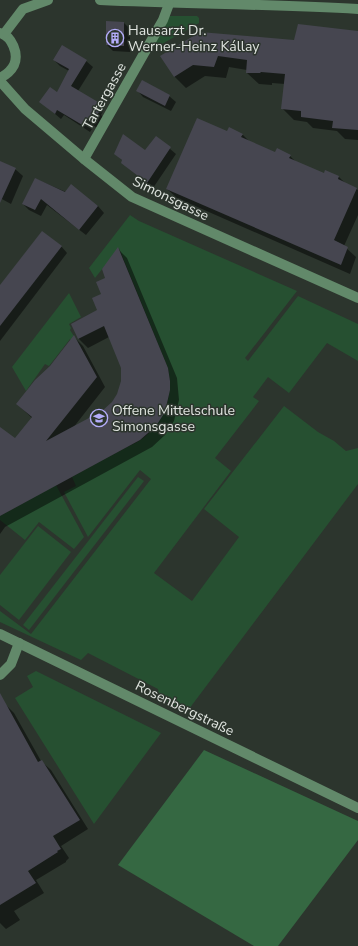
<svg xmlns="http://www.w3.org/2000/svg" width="358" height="946" font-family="'Nunito Sans',sans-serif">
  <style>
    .green { fill: #265031 }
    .forest { fill: #356842 }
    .shadow { fill: #0007 }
    .building { fill: #464650 }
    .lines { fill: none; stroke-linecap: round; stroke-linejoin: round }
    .minor { stroke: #62896a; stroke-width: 10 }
    .labels { text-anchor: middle; stroke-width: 3; stroke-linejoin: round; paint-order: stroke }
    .poi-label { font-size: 14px; fill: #dfe4df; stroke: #2c352d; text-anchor: start }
    .street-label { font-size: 14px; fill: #dfe4df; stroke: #2c352d }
  </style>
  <rect width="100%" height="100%" fill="#2c352d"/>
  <g class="green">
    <polygon points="169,16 197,16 199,18 199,23 155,48 154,45"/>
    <path d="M130,215l9,6 158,70 -52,67 3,3 50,-65 60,28v37l-31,-18 -38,50 -21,-16 -15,20 6,4 -44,57 16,13 -77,102 38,28 47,-64 -35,-28 80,-103 34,26 16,9 12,10 12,-3v36l-172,229 -27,-15 -1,-9 -70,-36 -7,7 -81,-38v-11l31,23 120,-155 -11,-9 -52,67 -24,-45 12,-6 -4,-9c15,-9 31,-17 46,-25 8,-5 17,-8 24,-13 23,-16 32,-44 26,-71l-49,-120 -24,30 -6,-10z"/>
    <polygon points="69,293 81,317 69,324 71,328 70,330 81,347 77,352 70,339 49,366 45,364 26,391 12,367"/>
    <polygon points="138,477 144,481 29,630 23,625"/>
    <polygon points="56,485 84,537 74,549 39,522 25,540 0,520 0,516"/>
    <polygon points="38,526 71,552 19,620 0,605 0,575"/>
    <polygon points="36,671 161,733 94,824 15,698 33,687 27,676"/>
  </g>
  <polygon class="forest" points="204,750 358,821 358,840 278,946 254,946 118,865"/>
  <g class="shadow">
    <polygon points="124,23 130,29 130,52 113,51 107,45"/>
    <polygon points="358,32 358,140 345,139 337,131 313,128 307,122 294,120 282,108 285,84 272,83 272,85 259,84 247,73 247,70 229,67 226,78 205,76 186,88 174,76 162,56 295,41"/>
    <polygon points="54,60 86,61 93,67 78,91 98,103 104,109 101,115 105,119 99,129 94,126 90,132 64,115 61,119 41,102 58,93 69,71 60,66"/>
    <polygon points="137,90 169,96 176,102 171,111 143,97"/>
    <polygon points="228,132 243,135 250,142 276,153 277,150 290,156 296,162 324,174 339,177 346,184 358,190 358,215 344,246 356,257 350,274 177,198 167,189"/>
    <polygon points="156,137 176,154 153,188 128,168 122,162 123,161 115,154 145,152"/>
    <polygon points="0,162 15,169 23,176 11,204 0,198"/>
    <polygon points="36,179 98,206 104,213 86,235 47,205 41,216 29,210 23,204"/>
    <polygon points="61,246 67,253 0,341 0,287"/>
    <polygon points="118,249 127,258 177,378 179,400 174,421 165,435 152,447 5,527 0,534 0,429 15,440 32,418 17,404 50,367 74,337 83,346 105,387 73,428 103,412 113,403 121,388 122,371 120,361 109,337 88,348 79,339 72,325 99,310 106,279"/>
    <polygon points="5,704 14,713 41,761 51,770 88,829 61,846 69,858 66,861 66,862 36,880 44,893 14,911 20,920 6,929 0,923 0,707"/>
  </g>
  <g class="building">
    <polygon points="106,21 124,22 124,46 106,45"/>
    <polygon points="298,24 358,31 358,130 332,128 333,121 301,117 301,111 281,109 285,74 261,72 260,73 246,73 247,60 218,56 214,67 193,65 174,77 160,56 200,32 294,40"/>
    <polygon points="62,45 87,60 71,86 98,102 95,109 99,112 93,123 88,120 84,126 57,110 55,114 39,102 50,87 57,92 69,69 53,60"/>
    <polygon points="142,80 170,95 165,106 136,91"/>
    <polygon points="197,118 227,131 229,127 243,134 241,137 275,152 277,148 291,155 289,158 324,173 325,170 339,176 338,179 357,188 334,240 348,247 341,265 166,189"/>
    <polygon points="123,134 145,150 156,136 171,147 147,183 121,163 122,160 114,154"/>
    <polygon points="0,161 16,168 0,203"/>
    <polygon points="35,178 65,192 71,184 98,206 79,230 41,199 35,210 22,204"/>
    <polygon points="42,231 62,246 0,326 0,285"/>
    <polygon points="118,247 168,368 170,381 170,390 165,412 156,426 140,440 0,516 0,427 15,438 32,417 16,404 35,380 50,366 74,335 97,377 46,441 102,411 112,402 117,394 121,381 121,368 104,326 78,339 71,324 97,310 92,298 101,294 96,282 105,278 102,269"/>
    <polygon points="0,693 38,762 42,760 80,820 53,836 61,849 57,851 58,852 28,871 36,883 0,905"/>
  </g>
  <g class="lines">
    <g class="minor">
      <path d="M100,0c86,4 172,4 258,9"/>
      <path d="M0,33c12,3 19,21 14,32 -3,6 -8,10 -14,13"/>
      <polyline points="4,34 23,9 48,0"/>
      <polyline points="0,81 25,109 84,159 132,197 358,298"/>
      <polyline points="84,159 163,20 169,4"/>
      <polyline points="0,634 358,808"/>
      <polyline points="0,675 11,664 19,643"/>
    </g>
  </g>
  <defs>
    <symbol id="building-ring" viewBox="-11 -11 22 22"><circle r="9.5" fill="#2c352d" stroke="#b3acf9" stroke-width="1.5"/><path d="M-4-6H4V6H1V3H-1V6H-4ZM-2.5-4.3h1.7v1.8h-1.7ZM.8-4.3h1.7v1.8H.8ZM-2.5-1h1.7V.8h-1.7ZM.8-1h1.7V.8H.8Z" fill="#b3acf9"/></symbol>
    <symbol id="school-ring" viewBox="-11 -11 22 22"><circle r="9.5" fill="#2c352d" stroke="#b3acf9" stroke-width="1.5"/><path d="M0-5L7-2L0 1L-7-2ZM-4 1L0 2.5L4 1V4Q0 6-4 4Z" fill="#b3acf9"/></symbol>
  </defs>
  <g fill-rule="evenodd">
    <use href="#building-ring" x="105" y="28" width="20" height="20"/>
    <use href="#school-ring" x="89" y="408" width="20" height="20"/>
  </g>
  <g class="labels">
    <g class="poi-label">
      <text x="128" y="35">Hausarzt Dr.<tspan x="128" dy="16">Werner-Heinz Kállay</tspan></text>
      <text x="112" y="415">Offene Mittelschule<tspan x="112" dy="16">Simonsgasse</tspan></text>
    </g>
    <g class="street-label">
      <text transform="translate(104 96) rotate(-61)" y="5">Tartergasse</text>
      <text transform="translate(171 198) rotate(26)" y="5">Simonsgasse</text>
      <text transform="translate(185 708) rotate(26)" y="5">Rosenbergstraße</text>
    </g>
  </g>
</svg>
